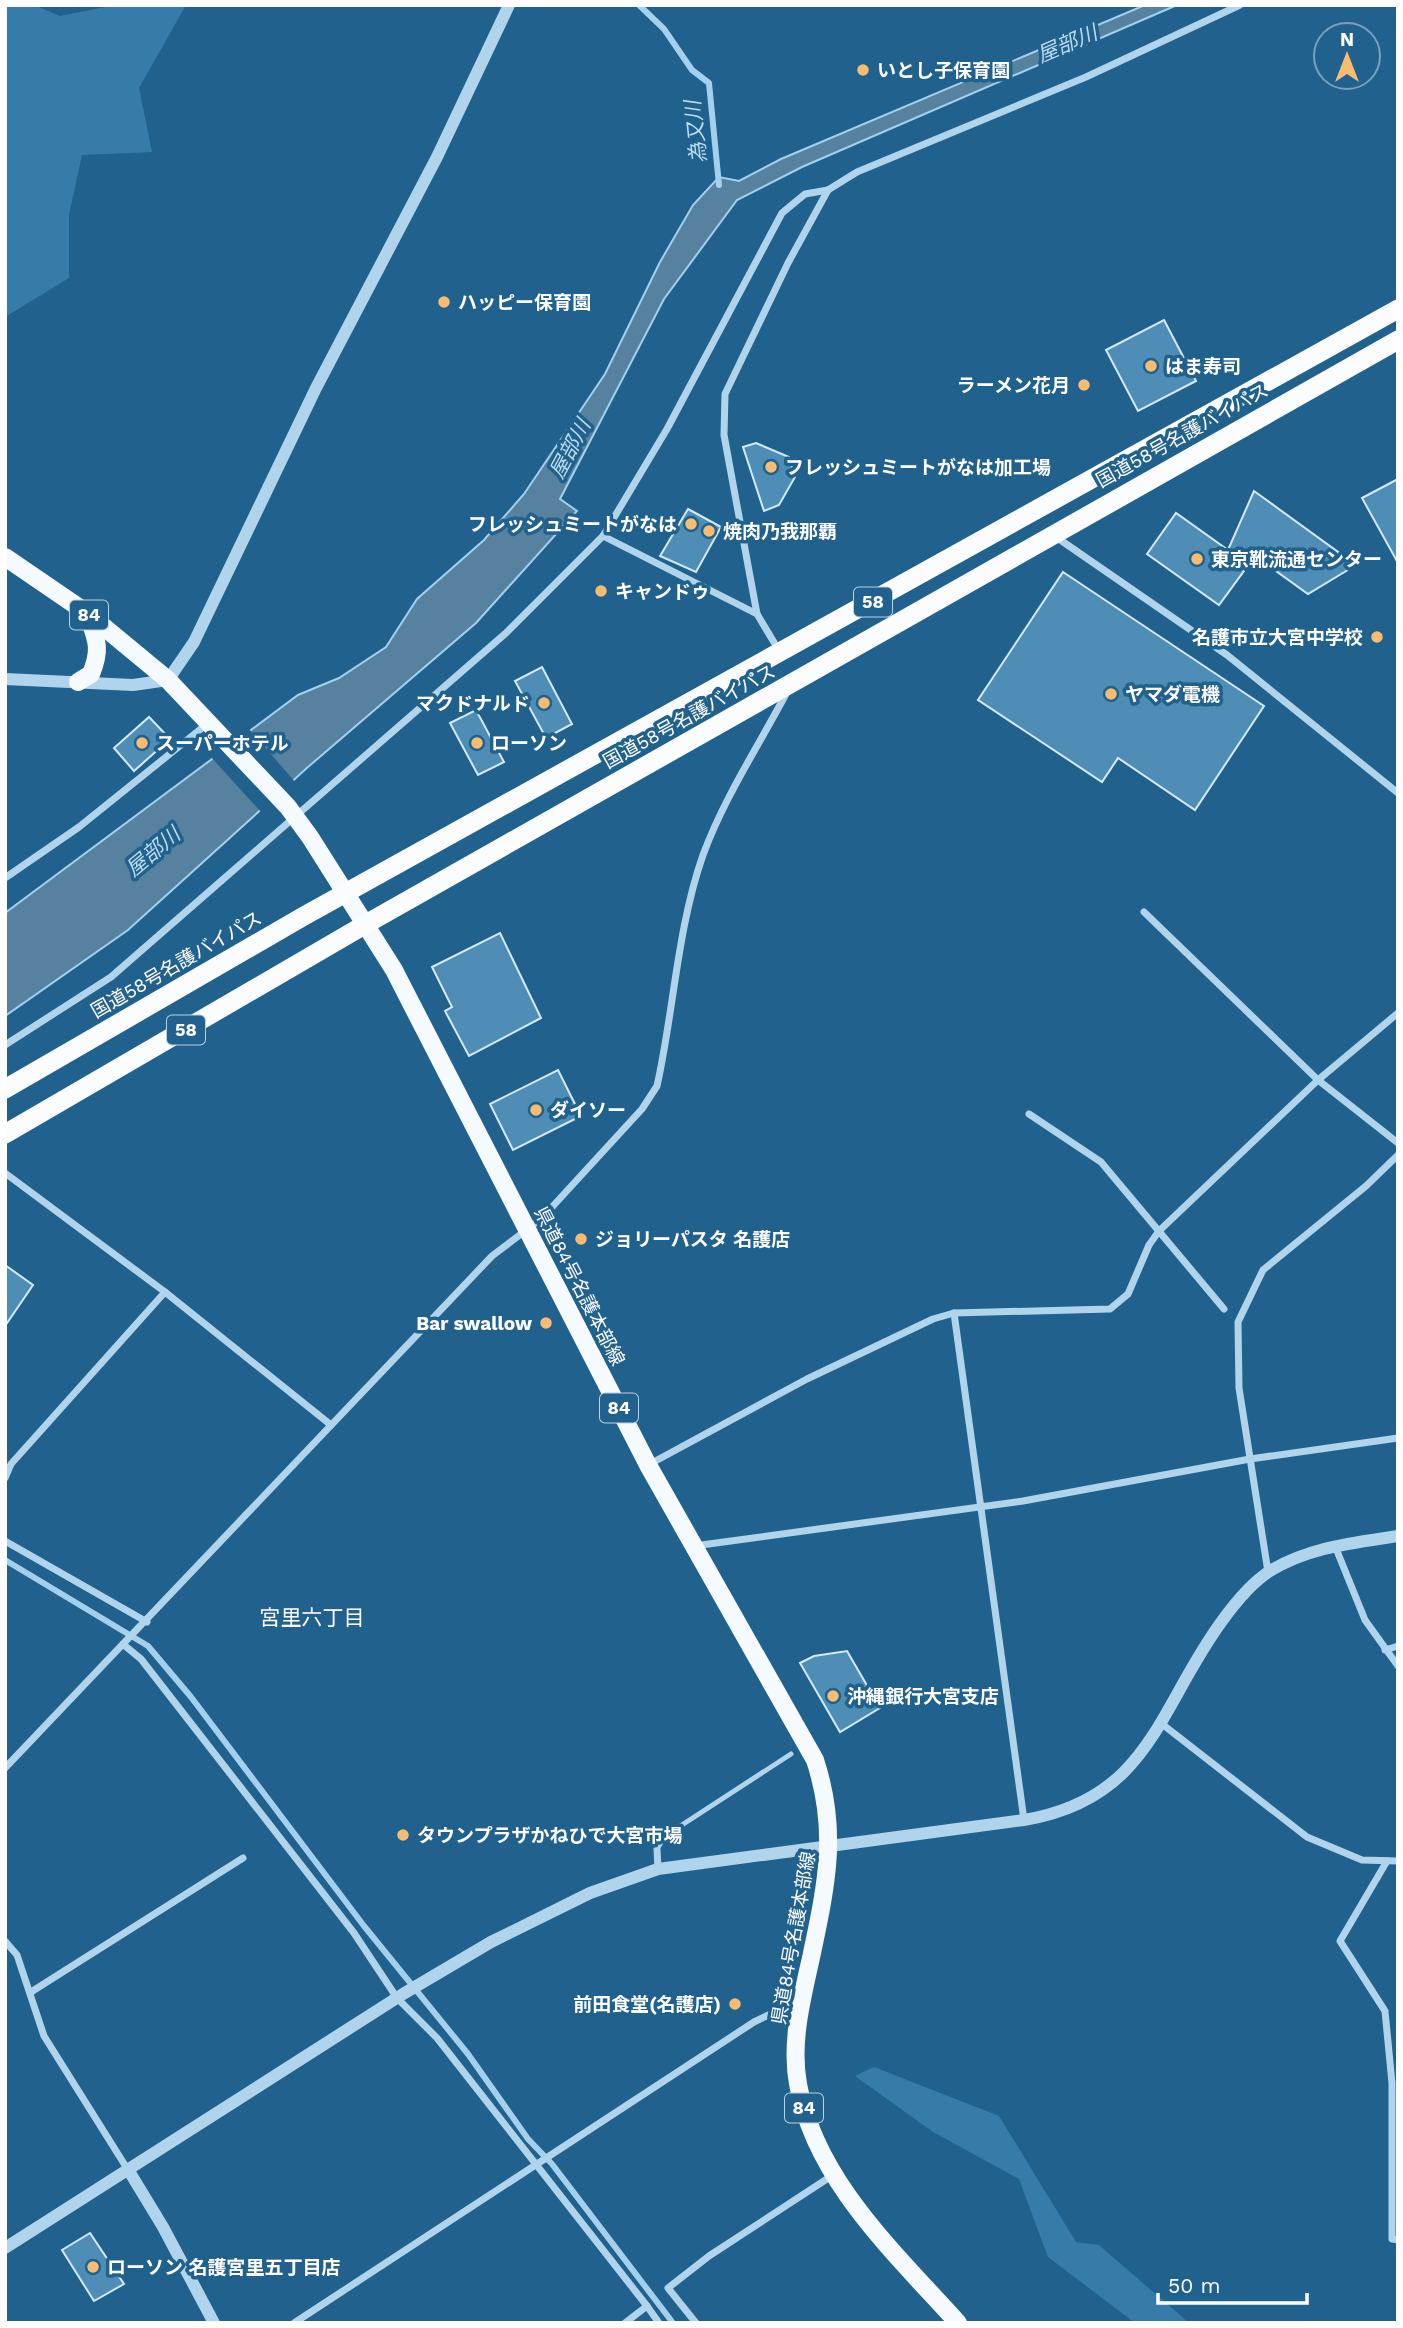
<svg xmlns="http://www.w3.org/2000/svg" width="1403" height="2328" font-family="'Work Sans','Noto Sans JP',sans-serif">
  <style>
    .green { fill: #357caa }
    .water { fill: #56829f; stroke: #a3d1ed; stroke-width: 2 }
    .pier { fill: #21618d }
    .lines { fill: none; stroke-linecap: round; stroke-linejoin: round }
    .stream { stroke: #a3d1ed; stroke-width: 6 }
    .building { fill: #4e8db6; stroke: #d5eaf8; stroke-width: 2 }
    .service { stroke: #b0d4eb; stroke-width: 5 }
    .minor { stroke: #b0d4eb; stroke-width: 7 }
    .tertiary { stroke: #b0d4eb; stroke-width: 12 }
    .primary { stroke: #f5fafe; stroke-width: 18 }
    .trunk { stroke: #fafcfe; stroke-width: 19 }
    .poi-dot { fill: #f8bc71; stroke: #21618d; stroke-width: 2.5 }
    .labels { text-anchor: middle; stroke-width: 7; stroke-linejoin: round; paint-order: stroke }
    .shield { fill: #21618d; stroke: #bcd0dd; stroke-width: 2 }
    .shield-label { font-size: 18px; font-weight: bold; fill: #fff }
    .poi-label { font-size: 19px; font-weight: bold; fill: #fff; stroke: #21618d; text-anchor: start }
    .street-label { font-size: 19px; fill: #fff; stroke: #21618d }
    .water-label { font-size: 21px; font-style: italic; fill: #bbddf2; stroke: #21618d }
    .neighbourhood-label { font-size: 21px; fill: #fff; stroke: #21618d }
  </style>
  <rect width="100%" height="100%" fill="#21618d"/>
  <g class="green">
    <polygon points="5,5 34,5 60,16 115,5 186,5 139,88 152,152 82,155 69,215 69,278 5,317"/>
    <polygon points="874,2067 999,2116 1076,2242 1099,2245 1189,2323 1135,2323 1048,2257 1019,2179 933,2132 855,2076"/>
  </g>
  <polygon class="water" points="1145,5 1177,5 802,167 737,200 664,299 560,499 577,511 476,623 308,767 128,930 5,1016 5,913 298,695 339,678 386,647 417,599 484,540 524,494 605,374 660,262 693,205 719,177 739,181 781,159"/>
  <polygon class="pier" points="248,728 296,783 262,813 210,756"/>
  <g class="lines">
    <g class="stream">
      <polyline points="639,5 664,29 692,70 709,83 719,185"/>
      <polyline points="5,1560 148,1646 191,1697 364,1926 468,2054 528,2139 552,2164 673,2323"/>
    </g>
  </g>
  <g class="building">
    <polygon points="1164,320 1196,381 1138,411 1106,350"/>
    <polygon points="756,443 789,457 795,477 779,505 764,511 743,447"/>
    <polygon points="1398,479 1398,563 1362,498"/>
    <polygon points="1254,491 1356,565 1308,594 1255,556 1219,605 1147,554 1176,513 1228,550"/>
    <polygon points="688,509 721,527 696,572 660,556"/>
    <polygon points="1063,572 1264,706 1195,810 1118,758 1102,782 978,700"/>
    <polygon points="542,667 572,724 546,738 515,681"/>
    <polygon points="476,710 504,762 478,775 450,723"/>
    <polygon points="149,717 170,739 134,771 114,748"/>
    <polygon points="500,933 541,1018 469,1056 445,1011 452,1007 432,967"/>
    <polygon points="558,1070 581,1116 513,1150 490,1104"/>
    <polygon points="5,1265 33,1285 5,1326"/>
    <polygon points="847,1651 880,1708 840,1732 800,1663 814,1656"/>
    <polygon points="90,2233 124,2284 94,2301 62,2250"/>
  </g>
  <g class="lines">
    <polyline class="service" points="657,1849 665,1836 791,1754"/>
    <g class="minor">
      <polyline points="603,536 757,614"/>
      <polyline points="1056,537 1227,655 1398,793"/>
      <polyline points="778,649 757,614 724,435 725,394 788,263 828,190"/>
      <polyline points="5,878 79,827 207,724"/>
      <polyline points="1144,912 1318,1080 1398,1143"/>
      <polyline points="5,1045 111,977 506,633 603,536 667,429 782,213 805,194 828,190 857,172 1086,77 1240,5"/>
      <polyline points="1029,1114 1101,1162 1224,1309"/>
      <polyline points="5,1173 165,1292 331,1425"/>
      <polyline points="954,1313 1024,1820"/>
      <polyline points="648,1465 807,1379 933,1319 954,1313 1110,1309 1128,1294 1149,1245 1159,1231 1318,1080 1398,1013"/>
      <polyline points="5,1478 11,1464 165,1292"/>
      <polyline points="5,1541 147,1622"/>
      <polyline points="694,1546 1023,1501 1250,1459 1398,1438"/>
      <polyline points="1335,1546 1365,1620 1398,1666"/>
      <polyline points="1268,1572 1239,1388 1238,1322 1263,1270 1366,1186 1398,1155"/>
      <polyline points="124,1645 141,1659 354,1933 397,1998 437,2038 647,2306"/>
      <polyline points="1385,1650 1398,1646"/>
      <polyline points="1162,1724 1307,1837 1362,1860 1398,1861"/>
      <path d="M5,1768l487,-512 50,-38 100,-109 15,-23c17,-76 20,-157 46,-231 21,-57 56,-110 84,-163"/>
      <polyline points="657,1849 658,1869"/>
      <polyline points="1387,1861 1340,1941 1385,2011 1392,2083 1392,2239 1398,2240"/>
      <polyline points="5,1941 17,1955 44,2036 128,2170"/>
      <polyline points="31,1992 243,1858"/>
      <polyline points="294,2323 754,2022 801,1999"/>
      <polyline points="625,2323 647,2306 659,2323"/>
      <polyline points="696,2323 668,2288 709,2256 833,2175"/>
    </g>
    <g class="tertiary">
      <polyline points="5,679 133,685 168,680 194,642 316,388 437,157 509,5"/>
      <polyline points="129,2171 163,2227 214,2323"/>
      <path d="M5,2248l398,-254 88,-52 99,-49 68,-24 366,-49c126,-21 134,-112 198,-199 13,-18 29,-38 48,-50 39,-24 83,-28 128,-35"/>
    </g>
    <g class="primary">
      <path d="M5,557l82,56 81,67 120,127 22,30 84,133 254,495 167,295c23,70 12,122 -3,193 -9,42 -22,87 -14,131 17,96 97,169 160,239"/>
      <path d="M78,682l13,-8c11,-27 5,-35 -4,-61"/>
    </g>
    <g class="trunk">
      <polyline points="5,1089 304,916 1398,309"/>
      <polyline points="5,1134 366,924 1398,340"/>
    </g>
  </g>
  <g class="poi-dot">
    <circle cx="863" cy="70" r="7"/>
    <circle cx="444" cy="302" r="7"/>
    <circle cx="1151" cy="366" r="7"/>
    <circle cx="1084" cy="385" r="7"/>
    <circle cx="771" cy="467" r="7"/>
    <circle cx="691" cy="524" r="7"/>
    <circle cx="709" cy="531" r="7"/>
    <circle cx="1197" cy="559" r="7"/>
    <circle cx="601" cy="591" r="7"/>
    <circle cx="1377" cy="637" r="7"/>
    <circle cx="1111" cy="694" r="7"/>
    <circle cx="544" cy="703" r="7"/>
    <circle cx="142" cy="743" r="7"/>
    <circle cx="477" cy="743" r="7"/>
    <circle cx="536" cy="1110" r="7"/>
    <circle cx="581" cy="1239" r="7"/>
    <circle cx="546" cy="1323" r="7"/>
    <circle cx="833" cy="1696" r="7"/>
    <circle cx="403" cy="1835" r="7"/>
    <circle cx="735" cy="2004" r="7"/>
    <circle cx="93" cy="2267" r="7"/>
  </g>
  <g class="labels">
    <g class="shield">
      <rect x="854" y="587.5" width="38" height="29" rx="5"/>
      <rect x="70" y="600.5" width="38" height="29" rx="5"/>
      <rect x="167" y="1015.5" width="38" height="29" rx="5"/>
      <rect x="600" y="1393.5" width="38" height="29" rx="5"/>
      <rect x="785" y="2093.5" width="38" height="29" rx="5"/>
    </g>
    <g class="shield-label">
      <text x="873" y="608">58</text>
      <text x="89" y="621">84</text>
      <text x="186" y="1036">58</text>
      <text x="619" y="1414">84</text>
      <text x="804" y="2114">84</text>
    </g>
    <g class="poi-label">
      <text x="877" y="77">いとし子保育園</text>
      <text x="458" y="309">ハッピー保育園</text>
      <text x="1165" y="373">はま寿司</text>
      <text x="1070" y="392" text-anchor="end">ラーメン花月</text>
      <text x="785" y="474">フレッシュミートがなは加工場</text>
      <text x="677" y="531" text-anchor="end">フレッシュミートがなは</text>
      <text x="723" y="538">焼肉乃我那覇</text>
      <text x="1211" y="566">東京靴流通センター</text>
      <text x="615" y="598">キャンドゥ</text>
      <text x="1363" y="644" text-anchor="end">名護市立大宮中学校</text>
      <text x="1125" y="701">ヤマダ電機</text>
      <text x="530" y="710" text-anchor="end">マクドナルド</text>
      <text x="156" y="750">スーパーホテル</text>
      <text x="491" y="750">ローソン</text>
      <text x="550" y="1117">ダイソー</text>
      <text x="595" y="1246">ジョリーパスタ 名護店</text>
      <text x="532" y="1330" text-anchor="end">Bar swallow</text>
      <text x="847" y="1703">沖縄銀行大宮支店</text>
      <text x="417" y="1842">タウンプラザかねひで大宮市場</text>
      <text x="721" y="2011" text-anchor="end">前田食堂(名護店)</text>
      <text x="107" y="2274">ローソン 名護宮里五丁目店</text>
    </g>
    <g class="street-label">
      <text transform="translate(1182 435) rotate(-29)" y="7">国道58号名護バイパス</text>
      <text transform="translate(689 716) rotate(-29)" y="7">国道58号名護バイパス</text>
      <text transform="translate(176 964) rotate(-30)" y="7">国道58号名護バイパス</text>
      <text transform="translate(580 1286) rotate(63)" y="7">県道84号名護本部線</text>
      <text transform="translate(793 1938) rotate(-80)" y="7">県道84号名護本部線</text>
    </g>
    <g class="water-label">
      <text transform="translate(1067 44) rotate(-23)" y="7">屋部川</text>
      <text transform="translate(696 132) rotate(-96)" y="7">為又川</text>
      <text transform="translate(570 449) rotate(-62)" y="7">屋部川</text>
      <text transform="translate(153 852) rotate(-40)" y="7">屋部川</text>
    </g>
    <g class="neighbourhood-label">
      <text x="312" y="1625">宮里六丁目</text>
    </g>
  </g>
  <rect width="1403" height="2328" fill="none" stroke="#ffffff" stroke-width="14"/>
  <g transform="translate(1347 56)"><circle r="33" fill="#21618d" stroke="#7aa0bb" stroke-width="2"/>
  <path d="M0-5L12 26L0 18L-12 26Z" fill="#f8bc71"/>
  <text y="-10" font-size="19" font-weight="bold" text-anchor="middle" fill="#ffffff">N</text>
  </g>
  <path d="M1158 2293v10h149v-10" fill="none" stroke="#ffffff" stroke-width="3.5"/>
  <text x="1168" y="2293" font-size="21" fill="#ffffff" stroke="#21618d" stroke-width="5" paint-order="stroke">50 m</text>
</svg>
